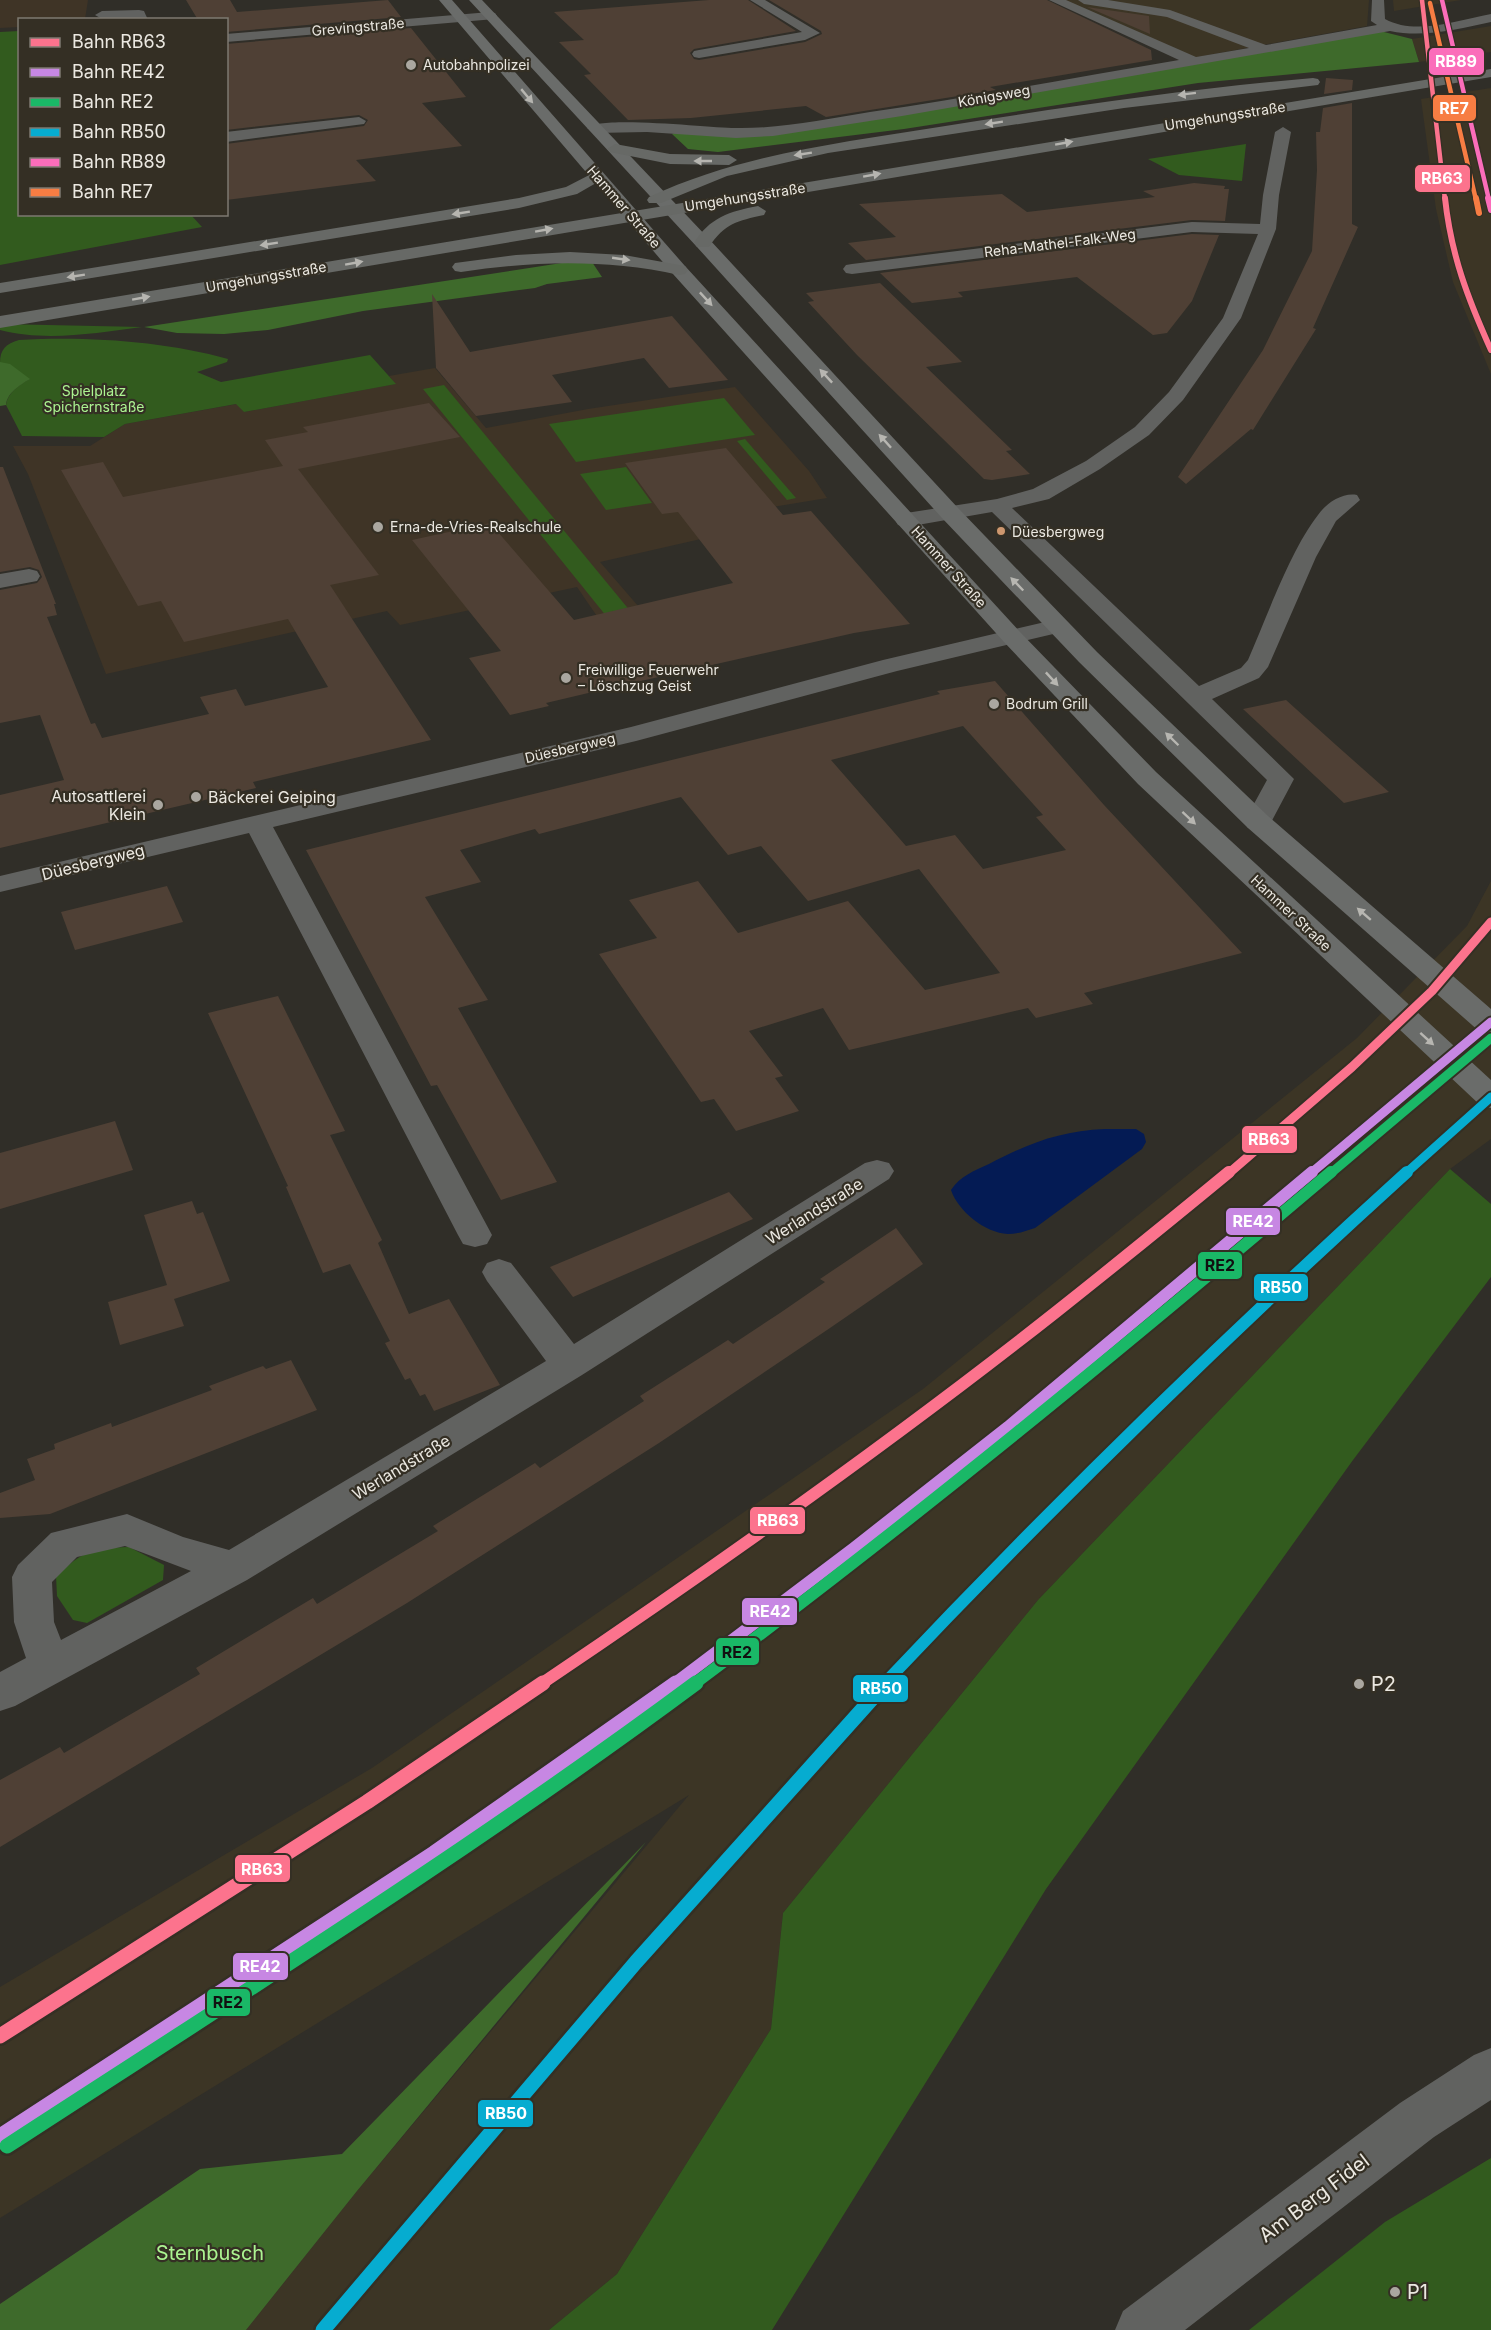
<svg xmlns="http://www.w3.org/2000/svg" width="1491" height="2330" font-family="Inter,sans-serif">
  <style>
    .built { fill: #3c3525 }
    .education { fill: #3f3426 }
    .green { fill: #325b1e }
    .forest { fill: #3e6a2b }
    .water { fill: #041b54 }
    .building { fill: #4f4035; fill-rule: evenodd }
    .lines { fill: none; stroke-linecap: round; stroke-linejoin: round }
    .minor { fill: #616260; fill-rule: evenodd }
    .major { fill: #6a6c6a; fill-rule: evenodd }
    .highway { fill: #676966; fill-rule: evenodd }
    .rail-1-far4-casing { stroke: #342f24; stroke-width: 7 }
    .rail-1-far3-casing { stroke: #342f24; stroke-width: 8 }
    .rail-1-far2-casing { stroke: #342f24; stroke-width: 13 }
    .rail-1-far1-casing { stroke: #342f24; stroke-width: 16 }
    .rail-1-casing { stroke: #342f24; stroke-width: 20 }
    .rail-2-far2-casing { stroke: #342f24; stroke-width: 13 }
    .rail-2-far1-casing { stroke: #342f24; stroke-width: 16 }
    .rail-2-casing { stroke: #342f24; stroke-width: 20 }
    .rail-3-far2-casing { stroke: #342f24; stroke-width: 13 }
    .rail-3-far1-casing { stroke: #342f24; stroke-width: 16 }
    .rail-3-casing { stroke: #342f24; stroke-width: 20 }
    .rail-4-far2-casing { stroke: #342f24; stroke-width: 13 }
    .rail-4-far1-casing { stroke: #342f24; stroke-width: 16 }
    .rail-4-casing { stroke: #342f24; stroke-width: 20 }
    .rail-5-far1-casing { stroke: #342f24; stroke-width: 7 }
    .rail-5-casing { stroke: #342f24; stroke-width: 8 }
    .rail-6-far1-casing { stroke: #342f24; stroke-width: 7 }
    .rail-6-casing { stroke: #342f24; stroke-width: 8 }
    .rail-1-far4 { stroke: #fc738d; stroke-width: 4.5 }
    .rail-1-far3 { stroke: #fc738d; stroke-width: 6 }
    .rail-1-far2 { stroke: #fc738d; stroke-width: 9 }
    .rail-1-far1 { stroke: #fc738d; stroke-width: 12 }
    .rail-1 { stroke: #fc738d; stroke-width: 15 }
    .rail-2-far2 { stroke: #c787e3; stroke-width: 9 }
    .rail-2-far1 { stroke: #c787e3; stroke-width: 12 }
    .rail-2 { stroke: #c787e3; stroke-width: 15 }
    .rail-3-far2 { stroke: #1ab867; stroke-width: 9 }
    .rail-3-far1 { stroke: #1ab867; stroke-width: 12 }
    .rail-3 { stroke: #1ab867; stroke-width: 15 }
    .rail-4-far2 { stroke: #06acd0; stroke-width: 9 }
    .rail-4-far1 { stroke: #06acd0; stroke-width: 12 }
    .rail-4 { stroke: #06acd0; stroke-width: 15 }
    .rail-5-far1 { stroke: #fb6dba; stroke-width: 4.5 }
    .rail-5 { stroke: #fb6dba; stroke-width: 6 }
    .rail-6-far1 { stroke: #f77d43; stroke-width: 4.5 }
    .rail-6 { stroke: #f77d43; stroke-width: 6 }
    .oneway { fill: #b6b5b0 }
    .oneway2 { fill: #b7b6b1 }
    .poi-dot { fill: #aaa7a0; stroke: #342f24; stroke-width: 2 }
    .bus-dot { fill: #cd976f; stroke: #342f24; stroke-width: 2 }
    .labels { text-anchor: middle; stroke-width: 4.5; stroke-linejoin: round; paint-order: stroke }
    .far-street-label { font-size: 14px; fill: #ebe8e1; stroke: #342f24 }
    .far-poi-label { font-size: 14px; fill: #ebe8e1; stroke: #342f24; text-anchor: start }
    .far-park-label { font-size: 14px; fill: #acf491; stroke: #342f24 }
    .bus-label { font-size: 14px; fill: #ebe8e1; stroke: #342f24; text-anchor: start }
    .poi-label { font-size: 16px; fill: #ebe8e1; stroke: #342f24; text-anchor: end }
    .street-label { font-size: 16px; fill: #ebe8e1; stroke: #342f24 }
    .near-poi-label { font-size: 20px; fill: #ebe8e1; stroke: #342f24; text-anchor: start }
    .near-street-label { font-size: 20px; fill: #ebe8e1; stroke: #342f24 }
    .near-park-label { font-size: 20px; fill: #acf491; stroke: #342f24 }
    .line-badge { stroke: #342f24; stroke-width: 2 }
    .badge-label { font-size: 16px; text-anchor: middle; font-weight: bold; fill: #fff }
    .pale-badge-label { font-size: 16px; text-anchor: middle; font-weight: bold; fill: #111 }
  </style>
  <rect width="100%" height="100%" fill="#302e28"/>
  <g class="built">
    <polygon points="1060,0 1369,0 1367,26 1192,58"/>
    <polygon points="1393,0 1461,0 1394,11"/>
    <polygon points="1491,26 1491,52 1419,62 1412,39"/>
    <polygon points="1491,88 1491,374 1453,282 1436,209 1421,99"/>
    <polygon points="1491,881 1491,1139 1450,1169 1038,1600 783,1913 771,2029 617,2274 549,2330 246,2330 357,2191 689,1795 0,2218 0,1987 372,1768 923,1389 1357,1038 1467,926"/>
  </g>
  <g class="education">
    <polygon points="0,0 88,0 85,19 20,20 19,27 0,28"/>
    <polygon points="435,368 486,428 588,409 735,387 809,471 827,498 701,519 714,536 600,562 645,614 603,625 577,587 400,625 387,611 106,674 28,474 13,446 90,446 125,424 237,404 244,412 395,384 389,376"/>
  </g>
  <g class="green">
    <polygon points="19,31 20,214 191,215 202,227 0,265 0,32"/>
    <polygon points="1246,144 1242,181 1179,175 1148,159"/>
    <path d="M0,324l142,3c-46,6 -96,15 -142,3z"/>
    <path d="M19,340c66,-4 146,1 209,19l-1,3 -30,10 24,10 149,-27 26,29 -152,28 -8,-8 -111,20 -21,13 -82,-1 -16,-31c1,-11 13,-20 22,-25l-28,-17c0,-14 6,-19 19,-23z"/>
    <polygon points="444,385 631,612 607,617 423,389"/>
    <polygon points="724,398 755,435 576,462 549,424"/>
    <polygon points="745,439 796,498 787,500 737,441"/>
    <polygon points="626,467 652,503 606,510 580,474"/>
    <polygon points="1450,1169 1491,1204 1491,1277 1353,1460 1046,1889 772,2330 549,2330 617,2274 771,2029 783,1913 1038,1600"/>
    <path d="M129,1547l35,18 -1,15 -76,43 -14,-3 -16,-24 -1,-20c27,-25 36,-28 73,-29z"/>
    <polygon points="1491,2158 1491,2330 1249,2330 1385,2222"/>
  </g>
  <g class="forest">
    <polygon points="1380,31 1412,39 1419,62 1198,83 904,129 718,152 688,149 672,134 677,132 737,136"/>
    <polygon points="568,262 592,262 602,277 547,284 535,288 363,311 268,330 224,334 177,333 144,327"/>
    <path d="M0,362l10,2 20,15c-10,6 -23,14 -24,26l-6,1z"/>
    <polygon points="646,1842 357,2191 246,2330 0,2330 0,2304 200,2169 342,2154"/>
  </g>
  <path class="water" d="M1105,1129h31l8,5 2,8 -4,7 -107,79c-9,3 -17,6 -27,6 -23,-1 -50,-23 -57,-44 9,-14 23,-19 38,-26 40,-21 71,-33 116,-35z"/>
  <g class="building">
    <polygon points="186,0 230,0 237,12 388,0 401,17 226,32 226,20 198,20"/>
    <polygon points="709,0 748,0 796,31 694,49 690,53 694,59 699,60 805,42 822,34 821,31 769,0 1047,0 1151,50 1152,60 990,87 996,90 826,117 806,106 691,118 628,120 584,75 591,74 559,42 584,40 554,12"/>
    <polygon points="1087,7 1149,16 1150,34"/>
    <polygon points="411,28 466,97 422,103 462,146 356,160 376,181 226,200 226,144 364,126 368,120 359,115 226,130 226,44"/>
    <polygon points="1326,78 1353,80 1352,90 1324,94"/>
    <polygon points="1352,103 1352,224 1358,227 1313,328 1316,329 1253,430 1251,429 1186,484 1178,477 1263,350 1312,251 1317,170 1316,132 1320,132 1323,108"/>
    <polygon points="1194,183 1225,186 1224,189 1229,189 1225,221 1192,220 866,260 848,243 896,237 859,204 1002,194 1027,212 1155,197 1143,191"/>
    <polygon points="1192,234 1219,235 1192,301 1167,333 1153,335 1077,277 958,292 963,297 912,303 880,273"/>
    <polygon points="880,283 962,362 926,367 1012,450 1006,451 1030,474 992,480 984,479 857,355 808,302 814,301 806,293"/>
    <polygon points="432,294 470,352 672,316 728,380 669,388 644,358 552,375 572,402 476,416 436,368"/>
    <polygon points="429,403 460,437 298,469 379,575 330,585 431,740 253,782 256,788 0,848 0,795 64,780 40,715 0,723 0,590 37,583 42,577 39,570 30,567 0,572 0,467 3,467 56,604 54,604 57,615 47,617 91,724 95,723 102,738 209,714 200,697 236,689 245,706 328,687 288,619 184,642 161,601 138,606 61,470 103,462 123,497 283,466 265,440 308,432 303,427"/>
    <polygon points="726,448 783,515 811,511 910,624 854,633 601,690 546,703 549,706 510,715 469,658 501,651 412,540 490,523 574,620 733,583 678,512 662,514 625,463"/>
    <path d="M995,681l109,124 138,148 -158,40 9,11 -57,14 -8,-10 -179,42 -26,-42 -74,23 34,45 -8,2 24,33 -63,20 -22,-32 -13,3 -102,-148 58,-16 -28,-38 69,-19 40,52 110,-32 77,89 75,-17 -81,-104 -111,32 -47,-55 -33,9 -47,-58 -142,37 -4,-5 -75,21 21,32 -56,15 63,103 -30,8 99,174 -56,18 -64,-115 -6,1 -125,-236 634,-156 -3,-3zM963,726l80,89 -7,2 30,33 -83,19 -28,-34 -49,11 -75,-86z"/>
    <polygon points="1286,700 1336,745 1389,792 1344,803 1243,709"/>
    <polygon points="167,886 183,922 75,950 61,912"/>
    <polygon points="278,996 345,1131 330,1135 382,1240 378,1243 409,1314 449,1299 500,1385 434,1411 425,1394 420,1396 410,1378 405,1380 385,1343 390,1341 350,1264 323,1273 286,1187 288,1186 208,1013"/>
    <polygon points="115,1121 133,1170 0,1209 0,1153"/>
    <polygon points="729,1192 753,1219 573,1297 550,1267"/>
    <polygon points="192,1201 197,1214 203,1212 230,1281 174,1299 184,1326 120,1345 108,1302 167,1285 144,1215"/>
    <polygon points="896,1228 923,1264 830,1328 659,1443 407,1603 0,1847 0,1780 60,1747 64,1753 200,1674 196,1668 313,1598 317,1604 438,1531 433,1526 535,1463 540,1468 644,1401 640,1396 728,1340 733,1344 780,1313 825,1282 820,1279"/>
    <polygon points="291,1360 317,1410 50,1514 0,1518 0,1493 35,1480 27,1459 55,1449 54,1444 111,1423 112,1427 185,1400 212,1390 209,1386 263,1366 266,1369"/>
  </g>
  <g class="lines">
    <g class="minor">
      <polygon points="750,0 765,0 820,33 805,40 699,58 694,57 692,54 694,51 699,50 802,32"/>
      <path d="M1049,0h17l130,57 53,-9 -82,-31 -83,-13 -6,-4h30l62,10 96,35 111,-20 -6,-4 1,-21h12l1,19c31,17 73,1 106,-5v8c-33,7 -67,16 -101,9l-488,85 -129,20 -37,2 -89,-6 -52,1 -8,-5c12,-13 125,0 148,0 45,1 91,-9 135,-16 104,-15 206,-35 309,-52z"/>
      <polygon points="139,10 144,11 148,20 102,19 95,15 102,11"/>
      <polygon points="490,12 495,13 497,16 495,19 226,42 226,34"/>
      <polygon points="359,117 366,121 364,124 226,142 226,132"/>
      <path d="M1283,127l8,5 -12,63 -3,34 -35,89 -58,82 -34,35 -49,34 -51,30 -37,9 187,178 42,-18 7,-8c19,-43 42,-109 70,-145 8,-12 25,-23 39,-20l3,5 -24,21 -20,36 -48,110 -9,11 -47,21 82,80 -26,49 -10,2 -10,-2 -4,-6 23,-42 -275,-268 -86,15 -8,-2 -3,-5 3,-5 8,-2 91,-14 36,-10 53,-28 49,-34 34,-35 54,-74 35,-84 -66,-2 -340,42 -6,-1 -3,-4 3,-4 6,-1 340,-42 68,2 3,-29 12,-63z"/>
      <polygon points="29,569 37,571 40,576 37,581 0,588 0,574"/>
      <polygon points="1058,619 1066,621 1070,626 1066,631 897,671 636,741 273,827 492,1235 487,1244 475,1247 463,1244 458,1235 249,833 0,892 0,876 631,727 883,660"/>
      <path d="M877,1160l12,3 5,8 -5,8 -307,196 -335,205 -232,126 -15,5v-39l26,-14 -12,-36 -2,-45 6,-12 33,-32 76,-19 56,23 46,13 317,-189 -59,-80 -5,-9 5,-9 12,-4 12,4 63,81 291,-181zM125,1546l66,25 -130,69 -7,-18 -2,-40 25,-25z"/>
      <polygon points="1491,2048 1491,2100 1434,2137 1185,2330 1115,2330 1123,2311 1400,2103 1474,2055"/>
    </g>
    <g class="major">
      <polygon points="439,0 452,0 685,266 1020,632 1156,772 1491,1080 1491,1108 1480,1105 1138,784 1004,642 673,274"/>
      <polygon points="469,0 482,0 709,239 958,508 1097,652 1268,816 1491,1009 1491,1035 1480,1032 1248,828 1079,662 942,518 697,247"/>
    </g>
    <g class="highway">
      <polygon points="1491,69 1491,77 0,328 0,316"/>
      <path d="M1313,78l5,1 2,3 -2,3 -194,23 -296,45 -101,23 -66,27h-12l-2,-3 2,-3c93,-43 191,-54 290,-70 125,-20 249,-38 374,-49z"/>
      <polygon points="615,144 670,154 729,155 737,160 729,165 670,164 610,152 607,149"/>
      <polygon points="597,171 605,176 603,179 577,194 519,208 0,293 0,283 519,198 566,187"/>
      <path d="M758,206l8,5 -2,4c-27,6 -39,8 -55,32h-12l-3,-4c15,-25 36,-32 64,-37z"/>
      <path d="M570,252l54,3 61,11 3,4 -3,4 -6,1c-73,-16 -144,-14 -218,-3l-6,-1 -3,-4 3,-4 61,-8z"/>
    </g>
    <defs>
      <polyline id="rail-1-far4" points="1422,0 1445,200"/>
      <path id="rail-1-far3" d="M1445,198c6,57 23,101 46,152"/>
      <polyline id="rail-1-far2" points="1228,1174 1352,1067 1432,991 1491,922"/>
      <path id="rail-1-far1" d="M541,1684c175,-118 349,-241 515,-372 58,-46 116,-93 173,-140"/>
      <polyline id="rail-1" points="0,2036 367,1802 543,1683"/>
      <polyline id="rail-2-far2" points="1310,1174 1491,1022"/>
      <polyline id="rail-2-far1" points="674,1684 854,1548 1008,1427 1312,1172"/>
      <polyline id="rail-2" points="0,2136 434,1853 676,1683"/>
      <polyline id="rail-3-far2" points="1330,1174 1491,1038"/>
      <path id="rail-3-far1" d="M694,1684c219,-163 429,-336 637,-512"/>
      <path id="rail-3" d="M7,2146c232,-151 467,-298 689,-463"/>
      <polyline id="rail-4-far2" points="1405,1174 1491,1097"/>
      <path id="rail-4-far1" d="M884,1684c168,-178 342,-348 523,-512"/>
      <polyline id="rail-4" points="323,2330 636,1962 886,1683"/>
      <polyline id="rail-5-far1" points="1442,0 1489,200"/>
      <polyline id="rail-5" points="1488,198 1491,210"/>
      <polyline id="rail-6-far1" points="1430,3 1476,200"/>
      <polyline id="rail-6" points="1476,198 1479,213"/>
    </defs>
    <use href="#rail-1-far4" class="rail-1-far4-casing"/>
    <use href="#rail-1-far3" class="rail-1-far3-casing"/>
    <use href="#rail-1-far2" class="rail-1-far2-casing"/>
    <use href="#rail-1-far1" class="rail-1-far1-casing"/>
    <use href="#rail-1" class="rail-1-casing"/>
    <use href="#rail-2-far2" class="rail-2-far2-casing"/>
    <use href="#rail-2-far1" class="rail-2-far1-casing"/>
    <use href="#rail-2" class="rail-2-casing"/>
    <use href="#rail-3-far2" class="rail-3-far2-casing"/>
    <use href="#rail-3-far1" class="rail-3-far1-casing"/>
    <use href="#rail-3" class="rail-3-casing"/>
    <use href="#rail-4-far2" class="rail-4-far2-casing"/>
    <use href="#rail-4-far1" class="rail-4-far1-casing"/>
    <use href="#rail-4" class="rail-4-casing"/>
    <use href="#rail-5-far1" class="rail-5-far1-casing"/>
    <use href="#rail-5" class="rail-5-casing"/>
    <use href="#rail-6-far1" class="rail-6-far1-casing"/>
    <use href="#rail-6" class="rail-6-casing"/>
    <use href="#rail-1-far4" class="rail-1-far4"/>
    <use href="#rail-1-far3" class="rail-1-far3"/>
    <use href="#rail-1-far2" class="rail-1-far2"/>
    <use href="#rail-1-far1" class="rail-1-far1"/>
    <use href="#rail-1" class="rail-1"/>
    <use href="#rail-2-far2" class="rail-2-far2"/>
    <use href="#rail-2-far1" class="rail-2-far1"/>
    <use href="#rail-2" class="rail-2"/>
    <use href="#rail-3-far2" class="rail-3-far2"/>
    <use href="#rail-3-far1" class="rail-3-far1"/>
    <use href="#rail-3" class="rail-3"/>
    <use href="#rail-4-far2" class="rail-4-far2"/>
    <use href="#rail-4-far1" class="rail-4-far1"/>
    <use href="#rail-4" class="rail-4"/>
    <use href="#rail-5-far1" class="rail-5-far1"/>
    <use href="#rail-5" class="rail-5"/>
    <use href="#rail-6-far1" class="rail-6-far1"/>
    <use href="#rail-6" class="rail-6"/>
  </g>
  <defs><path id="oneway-solid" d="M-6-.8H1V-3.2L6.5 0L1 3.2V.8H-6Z" transform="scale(1.5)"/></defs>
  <g class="oneway">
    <use href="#oneway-solid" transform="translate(1187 94) rotate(173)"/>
    <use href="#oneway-solid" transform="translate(994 123) rotate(171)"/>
    <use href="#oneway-solid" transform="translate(1064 143) rotate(-10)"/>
    <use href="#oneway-solid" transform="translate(803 154) rotate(171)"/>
    <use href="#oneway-solid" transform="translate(703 161) rotate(-180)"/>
    <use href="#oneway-solid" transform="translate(872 175) rotate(-10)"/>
    <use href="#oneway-solid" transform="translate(461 213) rotate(171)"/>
    <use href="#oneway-solid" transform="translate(544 230) rotate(-10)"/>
    <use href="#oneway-solid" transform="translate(269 244) rotate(171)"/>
    <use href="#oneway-solid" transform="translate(621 259) rotate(8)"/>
    <use href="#oneway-solid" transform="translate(354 263) rotate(-10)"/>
    <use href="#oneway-solid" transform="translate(76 276) rotate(171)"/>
    <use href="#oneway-solid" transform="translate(141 298) rotate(-10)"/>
  </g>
  <g class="oneway2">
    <use href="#oneway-solid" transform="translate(527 96) rotate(50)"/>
    <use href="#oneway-solid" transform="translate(706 299) rotate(47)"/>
    <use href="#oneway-solid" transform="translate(826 376) rotate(-133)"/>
    <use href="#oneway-solid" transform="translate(885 441) rotate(-132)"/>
    <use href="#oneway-solid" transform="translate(1017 584) rotate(-134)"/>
    <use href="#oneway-solid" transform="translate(1052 679) rotate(47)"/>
    <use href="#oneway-solid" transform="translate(1172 739) rotate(-136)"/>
    <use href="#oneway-solid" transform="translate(1189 818) rotate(43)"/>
    <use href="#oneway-solid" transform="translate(1364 914) rotate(-139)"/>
    <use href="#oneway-solid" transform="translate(1427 1039) rotate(42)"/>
  </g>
  <g class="poi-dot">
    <circle cx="411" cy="65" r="6"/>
    <circle cx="378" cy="527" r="6"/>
    <circle cx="566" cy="678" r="6"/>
    <circle cx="994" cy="704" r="6"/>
    <circle cx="196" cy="797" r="6"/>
    <circle cx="158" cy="805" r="6"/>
    <circle cx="1359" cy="1684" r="6"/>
    <circle cx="1395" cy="2292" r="6"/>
  </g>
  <circle class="bus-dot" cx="1001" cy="531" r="5"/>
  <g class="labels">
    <g class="far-street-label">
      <text transform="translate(358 27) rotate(-5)" y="5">Grevingstraße</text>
      <text transform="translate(994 96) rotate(-10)" y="5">Königsweg</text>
      <text transform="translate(1225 116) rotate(-9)" y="5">Umgehungsstraße</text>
      <text transform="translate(745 197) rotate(-9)" y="5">Umgehungsstraße</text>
      <text transform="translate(624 207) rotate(49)" y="5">Hammer Straße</text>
      <text transform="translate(1060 243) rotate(-7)" y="5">Reha-Mathel-Falk-Weg</text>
      <text transform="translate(266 277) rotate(-10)" y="5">Umgehungsstraße</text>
      <text transform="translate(949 567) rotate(48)" y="5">Hammer Straße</text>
      <text transform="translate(570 748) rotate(-13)" y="5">Düesbergweg</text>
      <text transform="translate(1291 913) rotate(43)" y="5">Hammer Straße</text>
    </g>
    <g class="far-poi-label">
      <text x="423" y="70">Autobahnpolizei</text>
      <text x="390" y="532">Erna-de-Vries-Realschule</text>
      <text x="578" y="675">Freiwillige Feuerwehr<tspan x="578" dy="16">– Löschzug Geist</tspan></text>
      <text x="1006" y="709">Bodrum Grill</text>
    </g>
    <g class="far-park-label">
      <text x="94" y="396">Spielplatz<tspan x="94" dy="16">Spichernstraße</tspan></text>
    </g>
    <g class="bus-label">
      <text x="1012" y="537">Düesbergweg</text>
    </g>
    <g class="poi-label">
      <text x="146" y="802">Autosattlerei<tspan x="146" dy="18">Klein</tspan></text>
      <text x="208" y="803" text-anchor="start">Bäckerei Geiping</text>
    </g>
    <g class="street-label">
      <text transform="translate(93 862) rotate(-14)" y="6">Düesbergweg</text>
      <text transform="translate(814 1211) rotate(-32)" y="6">Werlandstraße</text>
      <text transform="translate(401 1467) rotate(-31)" y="6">Werlandstraße</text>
    </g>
    <g class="near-poi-label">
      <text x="1371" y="1691">P2</text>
      <text x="1407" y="2299">P1</text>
    </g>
    <g class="near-street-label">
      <text transform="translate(1314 2198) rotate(-37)" y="7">Am Berg Fidel</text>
    </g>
    <g class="near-park-label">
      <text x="210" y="2260">Sternbusch</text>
    </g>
  </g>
  <g class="line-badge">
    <rect x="1428" y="47" width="57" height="29" rx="6" fill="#fb6dba"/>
    <rect x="1432" y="94" width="45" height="28" rx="6" fill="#f77d43"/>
    <rect x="1414" y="164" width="57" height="29" rx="6" fill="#fc738d"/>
    <rect x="1241" y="1125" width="57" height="29" rx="6" fill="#fc738d"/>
    <rect x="1225" y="1207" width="56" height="29" rx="6" fill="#c787e3"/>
    <rect x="1197" y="1251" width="46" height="29" rx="6" fill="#1ab867"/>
    <rect x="1253" y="1273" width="56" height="29" rx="6" fill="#06acd0"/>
    <rect x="749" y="1506" width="57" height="29" rx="6" fill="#fc738d"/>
    <rect x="741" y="1597" width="57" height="29" rx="6" fill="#c787e3"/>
    <rect x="715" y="1637" width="45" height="29" rx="6" fill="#1ab867"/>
    <rect x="852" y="1674" width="57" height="29" rx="6" fill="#06acd0"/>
    <rect x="234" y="1854" width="57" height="29" rx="6" fill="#fc738d"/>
    <rect x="232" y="1952" width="57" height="29" rx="6" fill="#c787e3"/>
    <rect x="206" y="1988" width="45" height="29" rx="6" fill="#1ab867"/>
    <rect x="477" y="2099" width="57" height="29" rx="6" fill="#06acd0"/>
  </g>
  <g class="badge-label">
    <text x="1456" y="67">RB89</text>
    <text x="1454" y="114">RE7</text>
    <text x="1442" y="184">RB63</text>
    <text x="1269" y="1145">RB63</text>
    <text x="1253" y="1227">RE42</text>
    <text x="1281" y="1293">RB50</text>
    <text x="778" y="1526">RB63</text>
    <text x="770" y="1617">RE42</text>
    <text x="881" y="1694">RB50</text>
    <text x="262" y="1875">RB63</text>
    <text x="260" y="1972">RE42</text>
    <text x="506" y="2119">RB50</text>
  </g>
  <g class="pale-badge-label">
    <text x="1220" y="1271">RE2</text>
    <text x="737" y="1658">RE2</text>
    <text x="228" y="2008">RE2</text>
  </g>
  <rect x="18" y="18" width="210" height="198" fill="#342f24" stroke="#7d7970" stroke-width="1.5"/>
  <rect x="30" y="38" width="30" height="9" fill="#fc738d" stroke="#7d7970" stroke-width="1.5"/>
  <text x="72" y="48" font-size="18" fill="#ebe8e1">Bahn RB63</text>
  <rect x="30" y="68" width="30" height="9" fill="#c787e3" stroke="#7d7970" stroke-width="1.5"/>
  <text x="72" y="78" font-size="18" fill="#ebe8e1">Bahn RE42</text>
  <rect x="30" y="98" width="30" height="9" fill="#1ab867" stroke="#7d7970" stroke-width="1.5"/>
  <text x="72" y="108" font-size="18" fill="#ebe8e1">Bahn RE2</text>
  <rect x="30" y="128" width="30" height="9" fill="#06acd0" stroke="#7d7970" stroke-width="1.5"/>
  <text x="72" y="138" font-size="18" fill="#ebe8e1">Bahn RB50</text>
  <rect x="30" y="158" width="30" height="9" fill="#fb6dba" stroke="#7d7970" stroke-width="1.5"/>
  <text x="72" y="168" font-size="18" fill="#ebe8e1">Bahn RB89</text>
  <rect x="30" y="188" width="30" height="9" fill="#f77d43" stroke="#7d7970" stroke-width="1.5"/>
  <text x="72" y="198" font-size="18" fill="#ebe8e1">Bahn RE7</text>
</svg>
